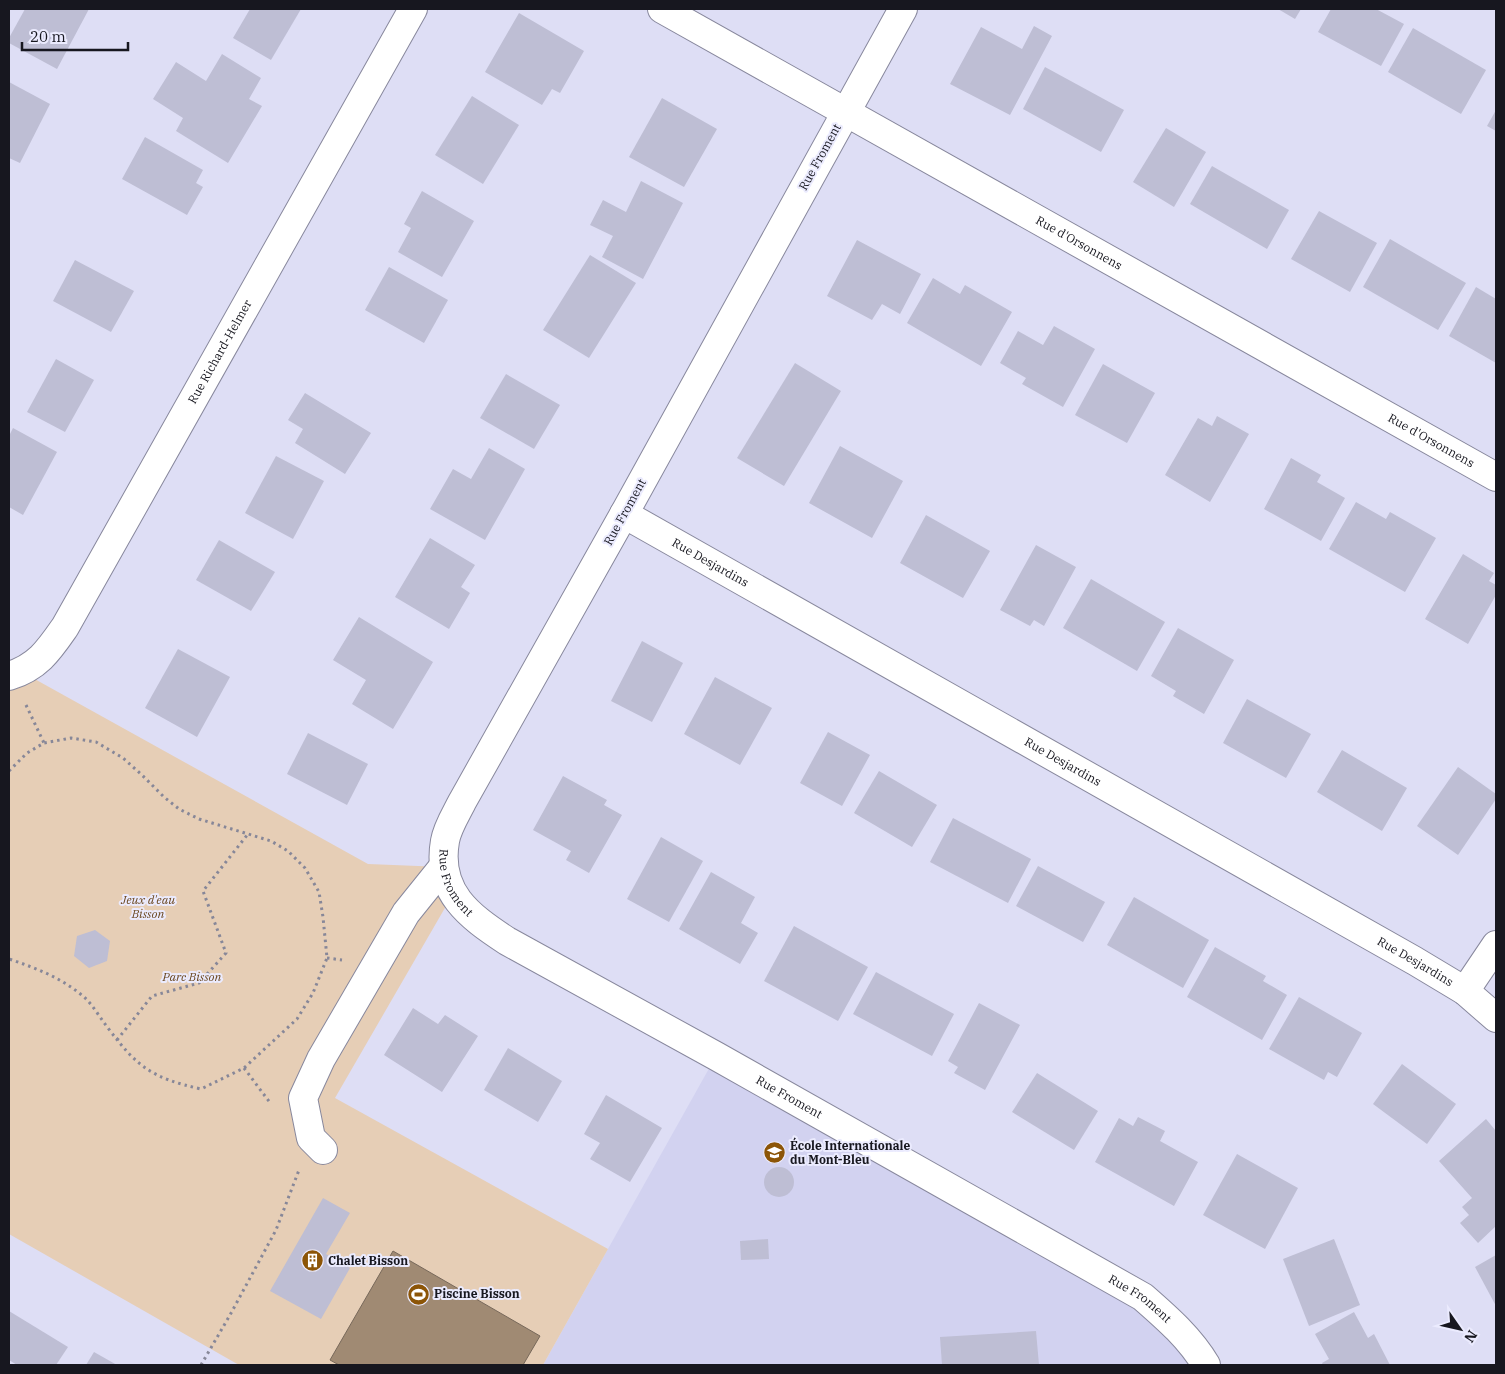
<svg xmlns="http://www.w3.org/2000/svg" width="1505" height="1374" font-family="'IBM Plex Serif',serif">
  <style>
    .built { fill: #d2d2f0 }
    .green { fill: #e6ceb6 }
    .water { fill: #a08a73; stroke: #77685a }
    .building { fill: #bebed4 }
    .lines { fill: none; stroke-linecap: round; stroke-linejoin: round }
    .minor-casing { stroke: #88889d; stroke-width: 30 }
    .path { stroke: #878798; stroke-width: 3; stroke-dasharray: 2.5 4; stroke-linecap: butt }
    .minor { stroke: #fff; stroke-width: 28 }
    .labels { text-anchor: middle; stroke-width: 4; stroke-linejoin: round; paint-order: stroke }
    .street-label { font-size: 12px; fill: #17171f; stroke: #ebebfe }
    .park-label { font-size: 12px; font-style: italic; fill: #6a471f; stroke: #ebebfe }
    .poi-label { font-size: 12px; font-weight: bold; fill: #17171f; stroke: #ebebfe; text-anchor: start }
  </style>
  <rect width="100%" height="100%" fill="#dedef5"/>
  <polygon class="built" points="716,1056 1143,1297 1206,1365 543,1365"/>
  <polygon class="green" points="22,672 368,864 443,867 453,894 335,1098 608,1249 543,1365 239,1365 9,1234 9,676"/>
  <polygon class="water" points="393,1251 540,1336 523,1365 339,1365 330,1360"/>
  <g class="building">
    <polygon points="25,9 89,9 57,69 9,43 9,38"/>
    <polygon points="250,9 301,9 271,60 233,38"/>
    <polygon points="1278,9 1301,9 1295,19"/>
    <polygon points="1331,9 1376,9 1404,24 1381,66 1318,32"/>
    <polygon points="519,13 584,51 560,93 552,89 542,105 485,72"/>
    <polygon points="1034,26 1052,36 1010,115 950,84 981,27 1022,49"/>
    <polygon points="1413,28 1486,70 1461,114 1388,72"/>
    <polygon points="222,54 261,78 249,99 262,106 228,163 176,131 183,118 153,99 176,62 206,81"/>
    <polygon points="1045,67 1124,110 1101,152 1023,109"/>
    <polygon points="9,82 50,104 20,163 9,158"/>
    <polygon points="472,96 519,125 483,184 435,155"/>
    <polygon points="662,98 717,129 684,187 629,157"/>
    <polygon points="1496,110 1496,131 1487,126"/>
    <polygon points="1166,128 1206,152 1174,207 1133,182"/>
    <polygon points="145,137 203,170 196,183 203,187 187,215 122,179"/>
    <polygon points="1212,166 1289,210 1267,249 1190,204"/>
    <polygon points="641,181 683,203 643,279 602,257 613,236 590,225 603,200 626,212"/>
    <polygon points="422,191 474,221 442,277 398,252 411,228 404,224"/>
    <polygon points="1319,211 1377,243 1350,292 1291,259"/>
    <polygon points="1390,239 1466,283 1438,330 1363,287"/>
    <polygon points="857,240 921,274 900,314 882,304 872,320 827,296"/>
    <polygon points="590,255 636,283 589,358 543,330"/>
    <polygon points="75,260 134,291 111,332 53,301"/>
    <polygon points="389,267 448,300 424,343 365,310"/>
    <polygon points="933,278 960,294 965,285 1012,312 981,366 907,323"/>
    <polygon points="1476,287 1496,299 1496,363 1449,336"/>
    <polygon points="1054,326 1095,349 1063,407 1022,384 1026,378 1000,363 1018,331 1043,345"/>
    <polygon points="56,359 94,380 65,432 27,412"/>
    <polygon points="795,363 841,391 784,486 737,458"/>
    <polygon points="1103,364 1155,393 1127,443 1075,415"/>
    <polygon points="506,374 560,405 534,449 480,418"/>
    <polygon points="305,393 371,433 345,474 295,443 303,429 288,420"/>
    <polygon points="1217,416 1249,434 1210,502 1165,475 1198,418 1212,426"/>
    <polygon points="13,428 57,452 23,515 9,507 9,436"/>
    <polygon points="840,446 903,481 872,538 809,503"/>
    <polygon points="489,448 525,469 485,540 430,509 453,469 471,479"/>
    <polygon points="276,456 324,481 293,539 245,513"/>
    <polygon points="1291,458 1321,475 1317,482 1345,498 1321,541 1264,509"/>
    <polygon points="1356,502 1386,519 1390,512 1436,538 1405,592 1329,549"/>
    <polygon points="926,515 990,551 963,598 900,563"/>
    <polygon points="430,538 475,565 461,587 470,593 449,629 395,597"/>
    <polygon points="219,540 275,572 251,611 196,580"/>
    <polygon points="1036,545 1076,567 1044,626 1034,620 1030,626 1000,610"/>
    <polygon points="1463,554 1494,573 1489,581 1496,585 1496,595 1468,644 1425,619"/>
    <polygon points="1091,579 1165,622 1137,671 1063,628"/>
    <polygon points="359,617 433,662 393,729 352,704 366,680 333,660"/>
    <polygon points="1178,628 1234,660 1204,714 1173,696 1176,691 1151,676"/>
    <polygon points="642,641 683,663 652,722 611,701"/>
    <polygon points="178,649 230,677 197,737 145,708"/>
    <polygon points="715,677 772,708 740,765 684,734"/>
    <polygon points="1247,699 1311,734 1286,778 1223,743"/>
    <polygon points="828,732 870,755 842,806 800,783"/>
    <polygon points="308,733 368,764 347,805 287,774"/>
    <polygon points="1342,750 1407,788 1382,831 1317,792"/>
    <polygon points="1458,767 1496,794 1496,799 1458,855 1417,826"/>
    <polygon points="879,771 937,805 912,847 854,813"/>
    <polygon points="563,776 607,800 604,805 622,815 589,873 566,860 571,851 533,830"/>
    <polygon points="953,818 1031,859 1008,903 930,862"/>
    <polygon points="661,837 703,861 669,922 627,899"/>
    <polygon points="1038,866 1105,902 1083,942 1016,906"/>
    <polygon points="711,872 755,897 741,923 758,933 740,964 679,929"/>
    <polygon points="1134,897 1209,940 1183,988 1107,945"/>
    <polygon points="794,926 868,967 838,1021 764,981"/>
    <polygon points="95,930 110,941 107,961 89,968 74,956 77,936"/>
    <polygon points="1215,947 1266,976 1263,981 1287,995 1262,1040 1187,997"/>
    <polygon points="876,972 954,1014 932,1056 853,1014"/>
    <polygon points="1299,997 1362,1033 1337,1077 1328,1072 1324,1080 1269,1049"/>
    <polygon points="979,1003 1020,1025 985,1090 954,1073 958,1067 948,1061"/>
    <polygon points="413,1008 438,1024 445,1015 478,1036 442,1092 384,1055"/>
    <polygon points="508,1048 562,1081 538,1122 484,1090"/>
    <polygon points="1402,1064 1456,1104 1427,1144 1373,1104"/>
    <polygon points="1037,1073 1098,1111 1074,1150 1012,1112"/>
    <polygon points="606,1095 662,1128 630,1182 590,1159 600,1143 584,1134"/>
    <polygon points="1138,1117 1165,1131 1160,1141 1198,1162 1174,1206 1095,1162 1119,1118 1133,1126"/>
    <polygon points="1486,1119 1496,1131 1496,1226 1478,1243 1460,1223 1469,1215 1462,1207 1472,1198 1439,1161"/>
    <polygon points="1237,1154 1298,1188 1265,1249 1203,1215"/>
    <circle cx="779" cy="1182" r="15"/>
    <polygon points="323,1198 350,1213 326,1254 350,1268 321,1319 270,1291"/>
    <polygon points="768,1239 769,1259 741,1260 740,1241"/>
    <polygon points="1334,1239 1360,1305 1309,1326 1283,1259"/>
    <polygon points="1496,1255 1496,1306 1475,1267"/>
    <polygon points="9,1311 68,1347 56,1365 17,1365 9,1360"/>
    <polygon points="1354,1312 1368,1338 1374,1334 1390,1365 1323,1365 1322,1363 1329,1359 1315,1334"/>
    <polygon points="1036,1331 1039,1365 942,1365 940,1337"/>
    <polygon points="94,1352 117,1365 86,1365"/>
  </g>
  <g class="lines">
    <defs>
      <g id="minor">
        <path id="s1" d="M662,9l834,468"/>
        <path id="s2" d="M903,9l-279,505 -162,288c-6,12 -15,26 -17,39 -9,51 24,75 62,100l209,115 427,241c24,21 47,41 63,68"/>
        <path id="s3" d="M624,514l791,447 50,30 31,27"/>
        <path id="s4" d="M9,676c29,-9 40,-26 56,-49l348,-618"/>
        <polyline points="1465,991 1496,945"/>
        <polyline points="323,1150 311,1138 303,1098 321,1059 406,913 443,867"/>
      </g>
    </defs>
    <use href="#minor" class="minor-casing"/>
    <g class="path">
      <polyline points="26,705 44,743"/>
      <path d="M9,771l18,-18 17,-10 27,-5 25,4 27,16 19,17 22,22 15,12 20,10 72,22 17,10 17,17 14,24 4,25 4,41 -14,35 -16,26 -53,49 -43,21c-49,-11 -64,-22 -93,-61 -8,-10 -15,-23 -24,-31 -22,-19 -48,-29 -75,-38"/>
      <polyline points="327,958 342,960"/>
      <polyline points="117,1040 152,996 199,983 226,953 203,891 248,834"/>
      <polyline points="244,1068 271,1104"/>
      <polyline points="201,1365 230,1315 276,1230 299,1170"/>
    </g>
    <use href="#minor" class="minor"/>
  </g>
  <defs>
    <symbol id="school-disc" viewBox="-11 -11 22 22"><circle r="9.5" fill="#8c5507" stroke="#ebebfe"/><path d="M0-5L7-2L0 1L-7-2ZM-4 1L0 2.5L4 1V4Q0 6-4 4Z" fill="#fff"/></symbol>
    <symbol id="building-disc" viewBox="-11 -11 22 22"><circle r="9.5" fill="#8c5507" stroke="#ebebfe"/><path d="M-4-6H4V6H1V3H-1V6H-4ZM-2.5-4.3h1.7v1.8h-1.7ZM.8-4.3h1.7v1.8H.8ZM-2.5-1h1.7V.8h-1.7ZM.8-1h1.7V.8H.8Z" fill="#fff"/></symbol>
    <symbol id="stadium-disc" viewBox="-11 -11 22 22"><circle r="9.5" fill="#8c5507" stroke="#ebebfe"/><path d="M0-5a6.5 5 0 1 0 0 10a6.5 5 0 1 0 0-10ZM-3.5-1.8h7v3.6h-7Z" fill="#fff"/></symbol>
  </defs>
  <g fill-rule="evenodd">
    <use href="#school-disc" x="762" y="1140" width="25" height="25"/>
    <use href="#building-disc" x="300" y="1248" width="25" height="25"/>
    <use href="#stadium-disc" x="406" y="1282" width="25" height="25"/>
  </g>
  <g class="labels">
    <g class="street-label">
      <text transform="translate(820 157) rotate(-61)" y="4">Rue Froment</text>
      <text dy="4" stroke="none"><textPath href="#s1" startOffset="478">Rue d'Orsonnens</textPath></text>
      <text dy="4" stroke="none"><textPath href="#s4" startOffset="392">Rue Richard-Helmer</textPath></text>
      <text dy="4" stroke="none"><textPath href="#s1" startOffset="882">Rue d'Orsonnens</textPath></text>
      <text transform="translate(625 512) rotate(-61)" y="4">Rue Froment</text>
      <text dy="4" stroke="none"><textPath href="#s3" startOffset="99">Rue Desjardins</textPath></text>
      <text dy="4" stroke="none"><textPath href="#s3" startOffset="504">Rue Desjardins</textPath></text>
      <text dy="4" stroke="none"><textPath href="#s2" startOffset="995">Rue Froment</textPath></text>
      <text dy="4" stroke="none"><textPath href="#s3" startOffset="909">Rue Desjardins</textPath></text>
      <text dy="4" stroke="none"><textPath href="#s2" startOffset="1399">Rue Froment</textPath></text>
      <text dy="4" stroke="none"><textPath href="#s2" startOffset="1804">Rue Froment</textPath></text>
    </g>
    <g class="park-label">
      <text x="148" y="904">Jeux d'eau<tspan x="148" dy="14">Bisson</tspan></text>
      <text x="192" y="981">Parc Bisson</text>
    </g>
    <g class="poi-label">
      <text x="790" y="1150">École Internationale<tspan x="790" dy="14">du Mont-Bleu</tspan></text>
      <text x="328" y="1265">Chalet Bisson</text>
      <text x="434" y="1298">Piscine Bisson</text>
    </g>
  </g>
  <rect width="1505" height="1374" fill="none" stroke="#17171f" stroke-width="20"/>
  <g transform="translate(1460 1329) rotate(124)" stroke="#ebebfe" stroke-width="4" paint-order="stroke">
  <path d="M0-4L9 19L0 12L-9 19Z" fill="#17171f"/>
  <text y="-8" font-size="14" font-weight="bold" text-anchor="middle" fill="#17171f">N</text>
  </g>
  <path d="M22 42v8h106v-8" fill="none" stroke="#17171f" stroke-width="2.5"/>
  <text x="30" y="42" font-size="15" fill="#17171f" stroke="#ebebfe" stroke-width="4" paint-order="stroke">20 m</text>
</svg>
